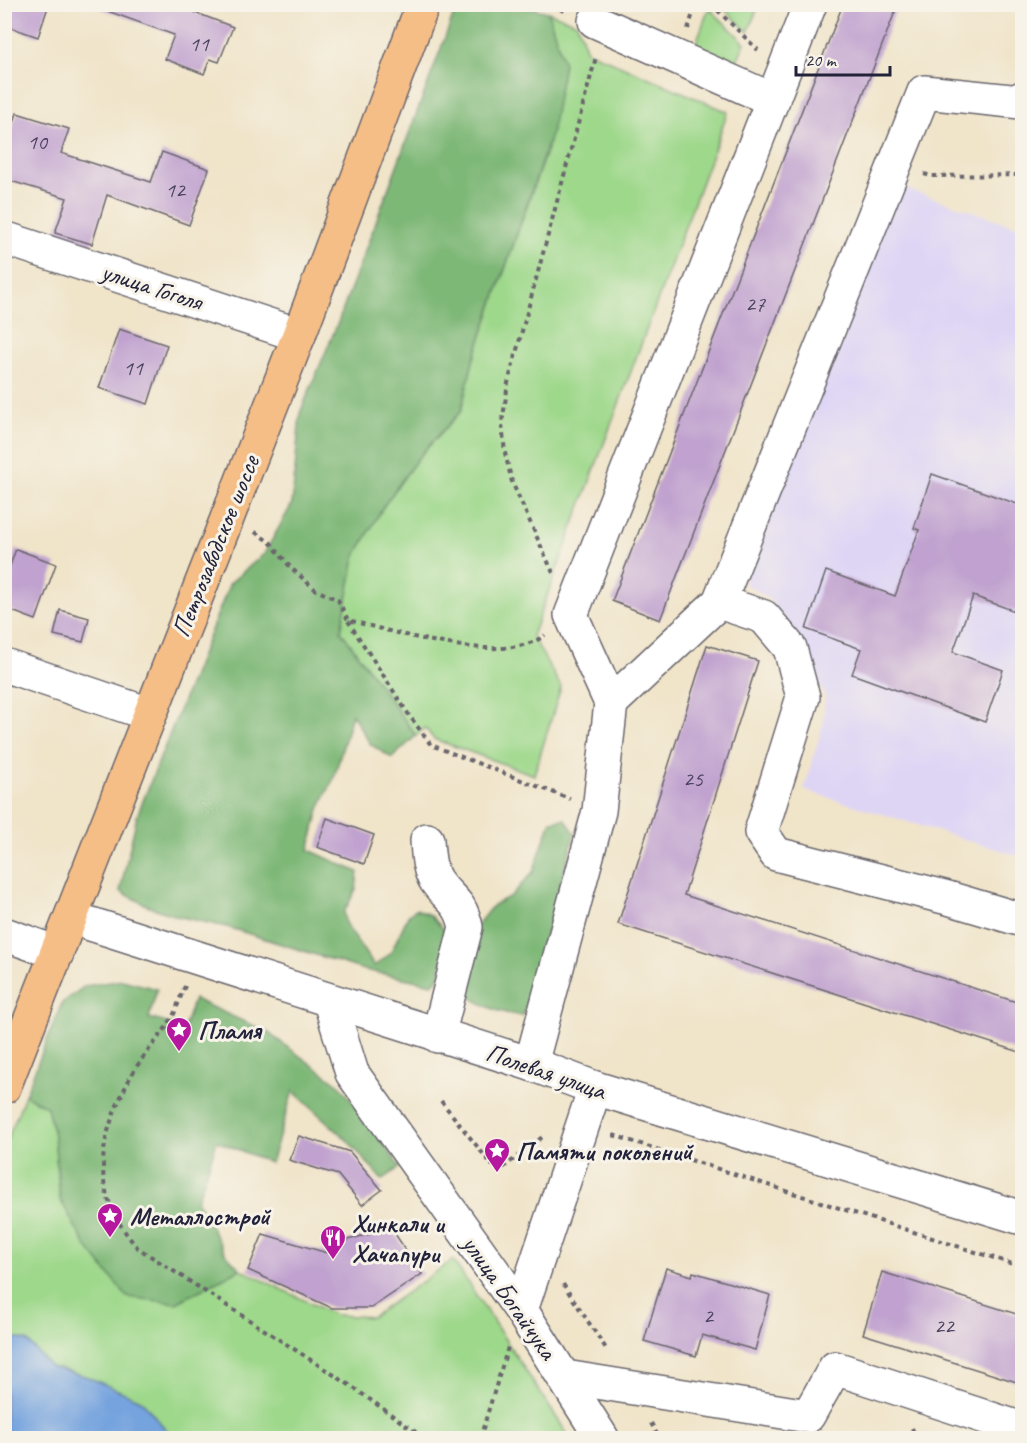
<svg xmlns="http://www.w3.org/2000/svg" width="1027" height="1443" font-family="Caveat,sans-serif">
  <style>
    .built { fill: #ded5f5 }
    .green { fill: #9ed88b; stroke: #607d63; stroke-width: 1.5 }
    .forest { fill: #7eb877; stroke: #506d59; stroke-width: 1.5 }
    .water { fill: #75a3de; stroke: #4c628c; stroke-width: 1.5 }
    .building { fill: #c0a1cf }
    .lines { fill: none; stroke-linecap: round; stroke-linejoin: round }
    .minor-casing { stroke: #6a666d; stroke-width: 36 }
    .major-casing { stroke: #6a666d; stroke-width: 36 }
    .path { stroke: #6a666d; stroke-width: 4; stroke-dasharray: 4.5 4.5; stroke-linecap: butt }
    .minor { stroke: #fff; stroke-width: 33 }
    .major { stroke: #f6be87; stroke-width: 33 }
    .labels { text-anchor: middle; stroke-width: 6; stroke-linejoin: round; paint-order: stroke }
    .number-label { font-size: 22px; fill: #4a4260 }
    .street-label { font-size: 26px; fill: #22223b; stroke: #f7f3e8 }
    .poi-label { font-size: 26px; font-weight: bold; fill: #22223b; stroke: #f7f3e8; text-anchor: start }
  </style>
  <rect width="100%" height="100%" fill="#f7f3e8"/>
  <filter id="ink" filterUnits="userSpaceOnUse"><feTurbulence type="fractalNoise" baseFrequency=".0167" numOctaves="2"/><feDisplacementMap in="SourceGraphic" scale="12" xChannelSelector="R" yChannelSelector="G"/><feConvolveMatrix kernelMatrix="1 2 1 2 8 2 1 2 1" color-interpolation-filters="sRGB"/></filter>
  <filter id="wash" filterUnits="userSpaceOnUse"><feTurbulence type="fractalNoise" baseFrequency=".008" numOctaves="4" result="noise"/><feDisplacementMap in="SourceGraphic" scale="24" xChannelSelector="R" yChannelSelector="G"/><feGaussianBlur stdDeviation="1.35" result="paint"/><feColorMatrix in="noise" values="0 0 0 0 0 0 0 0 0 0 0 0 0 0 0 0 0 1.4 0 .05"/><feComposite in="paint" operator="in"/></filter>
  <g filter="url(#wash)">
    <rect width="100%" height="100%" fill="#f0e4c9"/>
    <polygon class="built" points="895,185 1022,228 1022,857 804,790 823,724 825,696 793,630 769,599 744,583"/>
    <g class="green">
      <polygon points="720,5 759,5 748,32"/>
      <polygon points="709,8 745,43 733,69 693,51"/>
      <polygon points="548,12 577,23 587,51 728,112 532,636 561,687 534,775 434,739 425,728 416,736 341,631 355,557 383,507 417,459 461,411 473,361 549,143 552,30"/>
      <polygon points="25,1095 47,1107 54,1135 60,1199 176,1303 240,1269 335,1315 372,1317 453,1260 570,1438 173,1438 141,1400 72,1372 51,1367 27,1341 5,1335 4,1148"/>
    </g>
    <g class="forest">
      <polygon points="514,4 548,12 564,64 551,135 473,361 461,411 417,459 383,507 355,557 341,631 416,736 392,758 370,744 352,714 334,778 319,809 309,850 358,872 356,890 344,912 345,923 374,966 390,954 408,916 416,909 430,915 448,934 439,978 432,984 364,970 227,927 176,916 150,907 120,891 137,816 230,583 264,554 292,504 300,413 339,320 455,11 467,5"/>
      <path d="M565,819l10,14 -52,183c-25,-3 -43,-11 -63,-26l16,-64 17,-21 18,-9 22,-24 18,-51z"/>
      <polygon points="122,980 157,989 149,1018 184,1028 194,999 267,1032 341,1086 400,1167 382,1180 348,1141 293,1091 271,1163 217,1141 197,1201 225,1253 240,1269 176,1303 127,1297 86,1246 60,1199 54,1135 47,1107 25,1095 62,1003 85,986"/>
    </g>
    <polygon class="water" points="5,1335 27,1341 51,1367 85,1376 141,1400 173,1438 5,1438"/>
    <g id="blocks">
      <g class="building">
        <polygon points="4,4 49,4 38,37 4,25"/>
        <polygon points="99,4 173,4 233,27 219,62 210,59 204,74 165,59 174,35 99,8"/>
        <polygon points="843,4 898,4 660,620 612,601"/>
        <polygon points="17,113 69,129 61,153 151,182 162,152 209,169 189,225 107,195 92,244 55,233 67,198 4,179 4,153"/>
        <polygon points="119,329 167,345 148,404 99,388"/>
        <polygon points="932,474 1023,506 1023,614 973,596 953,652 1003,670 985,722 852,674 861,649 806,629 826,571 895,596 919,530 914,528"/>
        <polygon points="16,549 56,564 36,620 4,608 4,582"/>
        <polygon points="60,610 89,618 83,642 54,635"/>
        <polygon points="707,645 758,661 684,895 1023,1004 1023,1053 618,924"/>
        <polygon points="327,818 374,835 364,864 317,847"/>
        <polygon points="299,1136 350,1152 382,1190 362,1205 338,1175 289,1160"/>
        <polygon points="391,1228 422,1274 371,1308 332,1308 248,1270 263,1234 327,1253 344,1241"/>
        <polygon points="666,1268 692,1276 693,1272 770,1295 755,1350 702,1335 696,1356 644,1341"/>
        <polygon points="882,1272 1023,1316 1023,1384 863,1334"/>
      </g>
    </g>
  </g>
  <g filter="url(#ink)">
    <use href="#blocks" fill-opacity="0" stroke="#6a666d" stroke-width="1.5"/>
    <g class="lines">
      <defs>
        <g id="minor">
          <polyline points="595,21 773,100"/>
          <polyline points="4,238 299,335"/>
          <polyline points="719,602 764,617 790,648 803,697 761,832 776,854 948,898 1022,920"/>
          <polyline points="4,665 149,714"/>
          <polyline points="611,703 719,602 924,92 1021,102 1022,98"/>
          <path d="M427,840c1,13 1,29 9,41 14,20 24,19 30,46l-28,109"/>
          <polyline points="72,918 531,1064 595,1088 1022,1218"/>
          <polyline points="4,934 57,953"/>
          <polyline points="330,1002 352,1073 521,1310 602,1438"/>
          <polyline points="531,1064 599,811 611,703 571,615 810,4"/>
          <polyline points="521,1310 595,1088"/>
          <polyline points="565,1377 808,1416 835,1368 1022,1429"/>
        </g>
        <polyline id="major" points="4,1087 299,335 423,4"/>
      </defs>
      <use href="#minor" class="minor-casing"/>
      <use href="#major" class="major-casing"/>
      <g class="path">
        <polyline points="543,4 565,11"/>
        <polyline points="711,4 758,50"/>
        <polyline points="688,29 696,4"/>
        <polyline points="924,174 931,176 1022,175"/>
        <path d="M255,532l16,11 19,24 26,23 22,10 10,20c47,12 156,47 197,15"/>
        <polyline points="553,573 512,482 505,453 502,424 508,383 596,57"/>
        <polyline points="348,621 409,715 431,745 570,799"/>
        <path d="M185,986c-5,11 -8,23 -14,34 -12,19 -29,36 -40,56 -33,63 -44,115 7,172l213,138 73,52"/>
        <polyline points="441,1101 492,1165 498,1159 504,1167 545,1135"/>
        <polyline points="613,1135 1022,1267"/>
        <polyline points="563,1284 607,1350"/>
        <polyline points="651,1423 659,1438"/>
        <polyline points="912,1428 916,1438"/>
        <polyline points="480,1438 508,1347"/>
      </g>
      <use href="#minor" class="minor"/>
      <use href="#major" class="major"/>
    </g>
  </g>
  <defs>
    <symbol id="sight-pin" viewBox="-11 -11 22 30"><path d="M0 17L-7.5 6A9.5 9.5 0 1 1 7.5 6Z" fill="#b5179e" stroke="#f7f3e8"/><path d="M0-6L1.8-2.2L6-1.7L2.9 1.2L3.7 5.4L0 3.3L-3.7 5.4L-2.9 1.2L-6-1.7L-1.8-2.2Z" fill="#fff"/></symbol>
    <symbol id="restaurant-pin" viewBox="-11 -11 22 30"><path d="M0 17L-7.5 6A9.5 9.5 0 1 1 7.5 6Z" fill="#b5179e" stroke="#f7f3e8"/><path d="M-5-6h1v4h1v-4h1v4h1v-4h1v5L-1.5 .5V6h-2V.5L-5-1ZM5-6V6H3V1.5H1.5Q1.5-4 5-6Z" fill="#fff"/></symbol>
  </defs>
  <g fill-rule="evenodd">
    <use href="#sight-pin" x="164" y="1015" width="30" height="40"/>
    <use href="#sight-pin" x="482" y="1136" width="30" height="40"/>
    <use href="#sight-pin" x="95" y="1201" width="30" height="40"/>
    <use href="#restaurant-pin" x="318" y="1223" width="30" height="40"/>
  </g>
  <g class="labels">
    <g class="number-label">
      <text x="199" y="51">11</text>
      <text x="37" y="149">10</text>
      <text x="175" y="197">12</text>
      <text x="755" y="311">27</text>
      <text x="133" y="375">11</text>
      <text x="693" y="786">25</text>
      <text x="708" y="1323">2</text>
      <text x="944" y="1333">22</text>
    </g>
    <g class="street-label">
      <text transform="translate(152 286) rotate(18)" y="9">улица Гоголя</text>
      <text transform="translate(215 546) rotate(-68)" y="9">Петрозаводское шоссе</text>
      <text transform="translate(546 1071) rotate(19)" y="9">Полевая улица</text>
      <text transform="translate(510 1297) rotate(55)" y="9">улица Богайчука</text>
    </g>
    <g class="poi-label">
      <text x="198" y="1039">Пламя</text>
      <text x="516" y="1160">Памяти поколений</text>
      <text x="130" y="1225">Металлострой</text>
      <text x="352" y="1232">Хинкали и<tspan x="352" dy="30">Хачапури</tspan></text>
    </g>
  </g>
  <rect width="1027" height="1443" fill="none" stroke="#f7f3e8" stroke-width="24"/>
  <path d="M796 66v9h94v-9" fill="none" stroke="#22223b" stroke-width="3"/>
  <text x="805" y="66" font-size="18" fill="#22223b" stroke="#f7f3e8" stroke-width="4.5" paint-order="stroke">20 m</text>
</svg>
